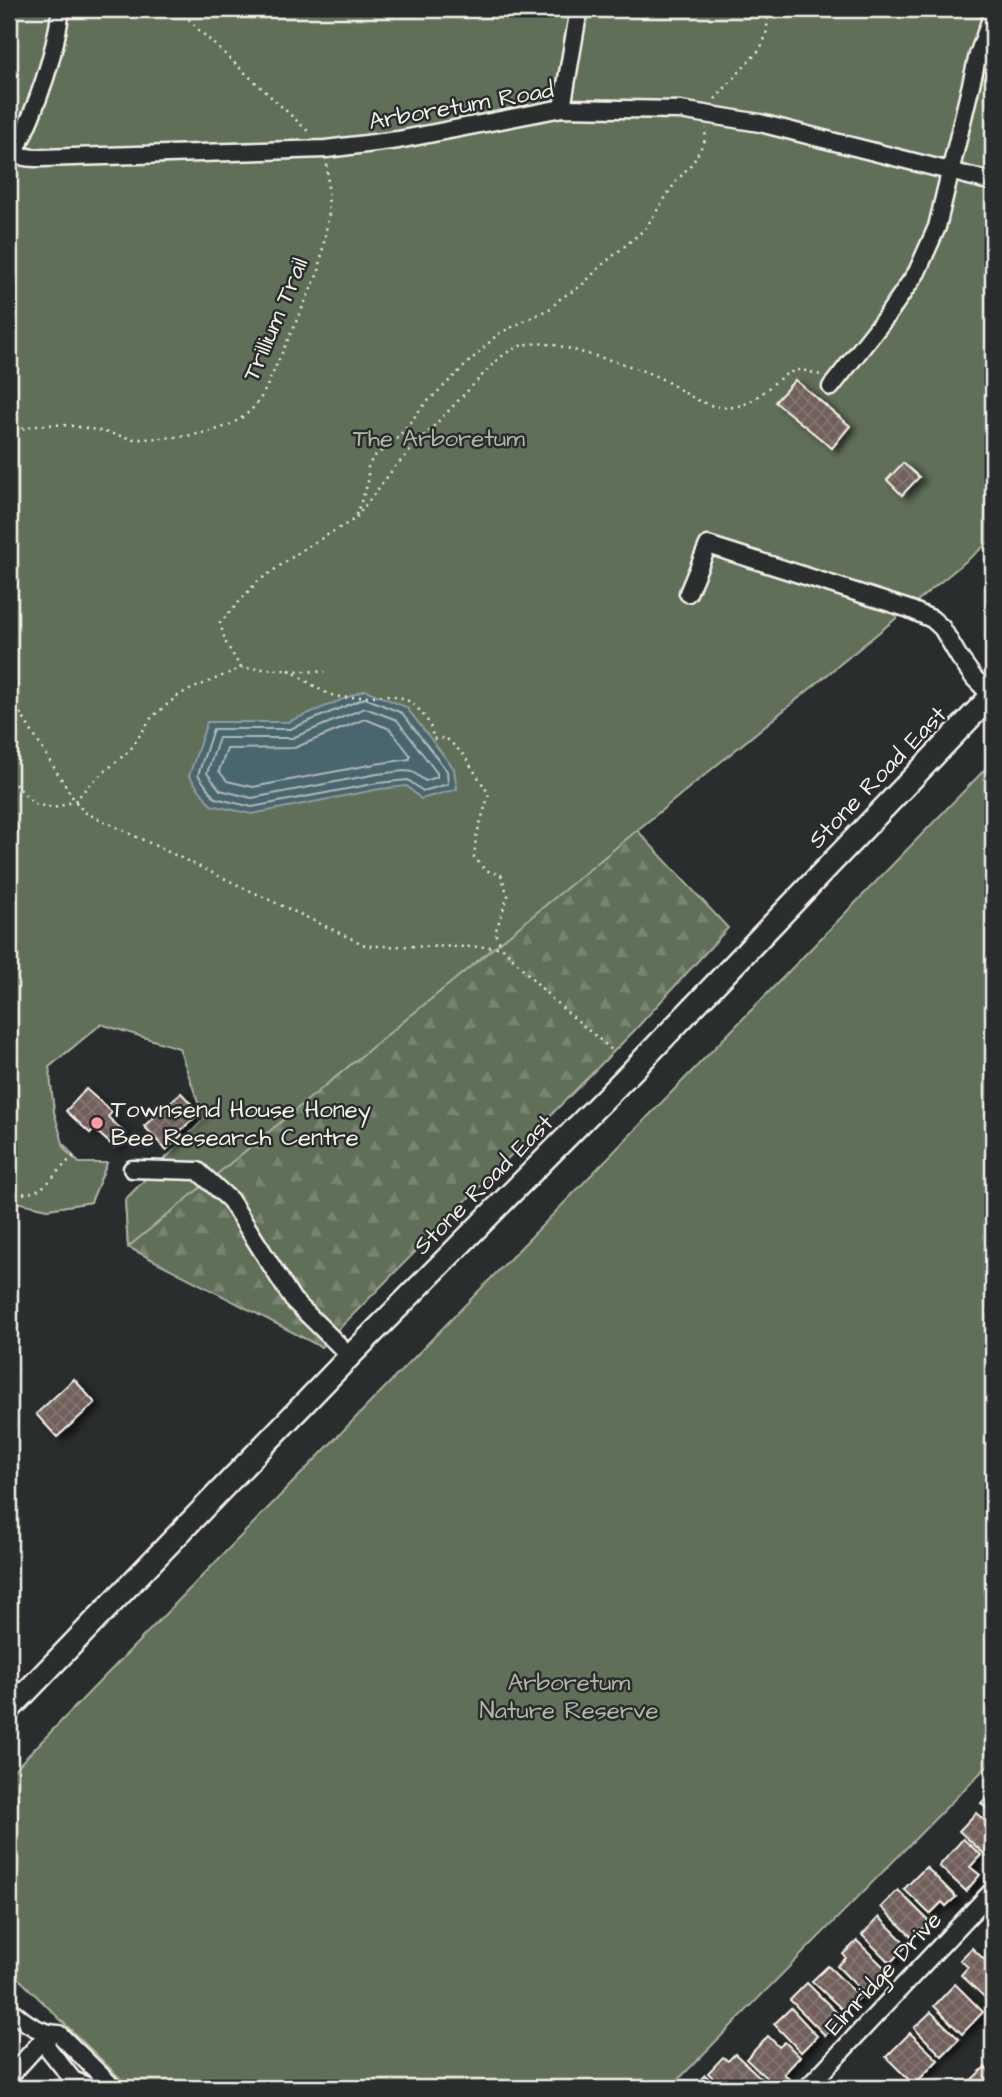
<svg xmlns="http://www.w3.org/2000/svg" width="1002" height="2097" font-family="'Architects Daughter',sans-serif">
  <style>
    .forest { fill: url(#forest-firs); stroke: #aab0a0; stroke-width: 2 }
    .park { fill: #606f58; stroke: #aab0a0; stroke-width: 2 }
    .water { fill: #4a656e; stroke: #8e9d9f; stroke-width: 2 }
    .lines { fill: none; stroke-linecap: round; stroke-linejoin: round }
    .shore { stroke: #b0b9b7; stroke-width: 2 }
    .building { fill: url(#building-cross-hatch); stroke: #f4f1e8; stroke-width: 2; filter: url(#shadow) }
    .minor-casing { stroke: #f4f1e8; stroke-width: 21 }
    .major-casing { stroke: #f4f1e8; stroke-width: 26 }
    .path { stroke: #f4f1e8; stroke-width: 2.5; stroke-dasharray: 2 5; stroke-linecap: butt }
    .minor { stroke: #2a2d2e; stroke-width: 16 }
    .major { stroke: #2a2d2e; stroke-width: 21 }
    .poi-dot { fill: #ff9aa2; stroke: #2a2d2e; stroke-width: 2.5 }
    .labels { text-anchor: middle; stroke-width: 5; stroke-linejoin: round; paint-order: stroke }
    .street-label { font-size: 24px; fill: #f4f1e8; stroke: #2a2d2e }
    .park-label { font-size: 24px; fill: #b1b6a7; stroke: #2a2d2e }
    .poi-label { font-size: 24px; fill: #f4f1e8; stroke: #2a2d2e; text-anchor: start }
  </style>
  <defs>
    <pattern id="forest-firs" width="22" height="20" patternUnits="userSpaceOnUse" patternTransform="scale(1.75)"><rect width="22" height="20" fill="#606f58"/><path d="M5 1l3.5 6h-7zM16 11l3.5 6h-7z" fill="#778470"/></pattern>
    <pattern id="building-cross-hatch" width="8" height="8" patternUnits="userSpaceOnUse" patternTransform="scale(1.75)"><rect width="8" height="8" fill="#705e5a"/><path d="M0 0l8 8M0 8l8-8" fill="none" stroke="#857672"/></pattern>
    <filter id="shadow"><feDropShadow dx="6" dy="3.5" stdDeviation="3.5" flood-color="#0009"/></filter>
  </defs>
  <rect width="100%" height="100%" fill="#2a2d2e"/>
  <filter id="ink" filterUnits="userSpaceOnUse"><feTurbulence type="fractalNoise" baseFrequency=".0143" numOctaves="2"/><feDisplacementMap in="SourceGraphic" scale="14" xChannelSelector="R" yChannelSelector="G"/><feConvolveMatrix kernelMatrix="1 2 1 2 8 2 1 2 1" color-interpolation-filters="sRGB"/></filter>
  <g filter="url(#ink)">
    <polygon class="forest" points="9,463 624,816 728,928 633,1032 321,1347 128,1247 125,1200 204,1119 180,1048 101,1024 49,1067 54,1112 60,1139 79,1163 107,1163 91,1202 48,1209 12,1201 9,1205"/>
    <g class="park">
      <polygon points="9,9 993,9 993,539 128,1247 125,1200 204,1119 179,1048 101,1024 49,1067 54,1112 65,1150 79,1163 107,1163 91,1202 48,1209 12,1201 9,1205"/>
      <polygon points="993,761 993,1760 670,2088 130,2088 9,1969 9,1775"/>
    </g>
    <polygon class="water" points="365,690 406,707 454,769 457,789 421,799 407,786 380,789 252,814 211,805 189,776 207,722 288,722"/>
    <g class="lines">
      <g class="shore">
        <polygon points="365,698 402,713 447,771 448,784 423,791 408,780 378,783 252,807 215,798 198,775 213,729 290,729"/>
        <polygon points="365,708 397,720 437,773 437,777 425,781 413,772 404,771 377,774 252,798 220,790 207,773 219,738 292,738"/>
        <polygon points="365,719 390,729 410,755 410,759 375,764 253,787 227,781 219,771 227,749 294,748"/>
      </g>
    </g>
    <g class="building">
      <polygon points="795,380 850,426 832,448 775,402"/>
      <polygon points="903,463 919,477 902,495 887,480"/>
      <polygon points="86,1089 112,1112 108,1117 126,1134 114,1147 94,1129 90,1133 66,1111"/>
      <polygon points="181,1093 200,1113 179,1132 182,1135 166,1150 144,1126"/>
      <polygon points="74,1379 95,1403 57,1437 36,1414"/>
      <polygon points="993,1791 993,1816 981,1803"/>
      <polygon points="976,1813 993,1828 993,1859 992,1861 959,1831"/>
      <polygon points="963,1839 981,1855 970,1867 980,1875 966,1891 939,1866"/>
      <polygon points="926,1867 956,1897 946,1906 942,1902 930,1914 904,1889"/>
      <polygon points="898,1890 930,1922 913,1938 881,1907"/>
      <polygon points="879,1917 907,1945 890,1963 862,1935"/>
      <polygon points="857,1941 888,1971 865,1994 837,1966 846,1958 843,1954"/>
      <polygon points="972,1948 993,1968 993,2005 961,1975 968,1967 960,1960"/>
      <polygon points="828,1966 860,1997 845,2012 812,1981"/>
      <polygon points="807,1983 836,2012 830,2018 836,2025 825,2035 790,2000"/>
      <polygon points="955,1984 983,2012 962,2034 934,2006"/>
      <polygon points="791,2008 817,2036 801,2052 774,2024"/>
      <polygon points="931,2012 959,2039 942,2056 914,2028"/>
      <polygon points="910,2033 938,2060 914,2085 886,2057"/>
      <polygon points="768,2036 779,2047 785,2042 800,2057 784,2074 789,2079 779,2088 777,2088 746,2059"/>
      <polygon points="735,2054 761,2078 751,2088 724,2088 708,2073 723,2057 728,2061"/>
      <polygon points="985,2067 993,2076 993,2088 972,2088 968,2083"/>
      <polygon points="705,2075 719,2088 684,2088 688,2084 692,2088"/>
    </g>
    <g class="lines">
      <defs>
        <g id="minor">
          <polyline points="562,108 579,9"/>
          <path d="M9,150c9,7 20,8 32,8l285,-9 72,-9 164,-32 118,2 80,13 233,59"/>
          <path d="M9,159l5,-5c23,-47 40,-93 47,-145"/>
          <polyline points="831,387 886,317 917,272 937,227 978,55 993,13"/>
          <polyline points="688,593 708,545 909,609 932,619 942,628 959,657 974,678 992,696"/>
          <polyline points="132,1169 198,1171 230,1200 293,1300 350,1356"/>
          <path d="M9,2008c13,13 31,26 50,26l55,54"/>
          <polyline points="48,2034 46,2046 73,2080 92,2088"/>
          <polyline points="9,2077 48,2034"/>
          <polyline points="807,2088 993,1890"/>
        </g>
        <polyline id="major" points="9,1710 350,1356 634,1069 993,694"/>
      </defs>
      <use href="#minor" class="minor-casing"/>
      <use href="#major" class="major-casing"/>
      <g class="path">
        <polyline points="179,9 200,31 310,133"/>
        <polyline points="715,99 760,49 766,36 769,9"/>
        <path d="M9,433c46,-17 80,-4 125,6h10c35,-2 82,-3 108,-30 7,-7 11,-15 15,-23l52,-115 10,-58 -2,-49"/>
        <polyline points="356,515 368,483 368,465 375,456 396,440 424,405 498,334 551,308 561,298 581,286 601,266 645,229 675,183 694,161 705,140 706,128"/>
        <path d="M241,668l-15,-25 -6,-20 37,-41 48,-34 50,-29 39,-51 101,-106c9,-8 20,-16 33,-18 23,-3 41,5 63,11 24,6 48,13 71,24 19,10 35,25 58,28 39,5 53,-35 80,-37 7,0 15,4 21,5"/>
        <path d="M289,670c13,7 28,20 43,25 30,9 64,-13 88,16 8,10 12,15 13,28l13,-1 17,16 26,40 -13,43 -2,20 11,13 16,5 7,21 -13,37 7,14"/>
        <polyline points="9,695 75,801 84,812 367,946 502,947 552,999 613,1051"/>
        <polyline points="9,781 13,782 34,804 54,808 75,801 89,785 130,750 152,717 180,694 241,668 325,672"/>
        <path d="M9,1193c38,5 40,-17 65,-37"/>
      </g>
      <use href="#minor" class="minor"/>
      <use href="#major" class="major"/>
    </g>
  </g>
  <circle class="poi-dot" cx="97" cy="1123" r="7"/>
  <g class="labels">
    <g class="street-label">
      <text transform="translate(461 105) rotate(-10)" y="8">Arboretum Road</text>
      <text transform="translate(275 319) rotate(-67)" y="8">Trillium Trail</text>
      <text transform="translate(877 777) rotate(-46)" y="8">Stone Road East</text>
      <text transform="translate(483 1184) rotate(-45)" y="8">Stone Road East</text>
      <text transform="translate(883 1973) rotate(-47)" y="8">Elmridge Drive</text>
    </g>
    <g class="park-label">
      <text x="439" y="446">The Arboretum</text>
      <text x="569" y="1690">Arboretum<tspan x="569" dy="28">Nature Reserve</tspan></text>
    </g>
    <g class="poi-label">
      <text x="111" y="1117">Townsend House Honey<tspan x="111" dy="28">Bee Research Centre</tspan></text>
    </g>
  </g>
  <rect width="1002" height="2097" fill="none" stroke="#2a2d2e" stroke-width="35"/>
  <rect x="18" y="18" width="967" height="2062" fill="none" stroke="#f4f1e8" stroke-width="2.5" filter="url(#ink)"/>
</svg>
